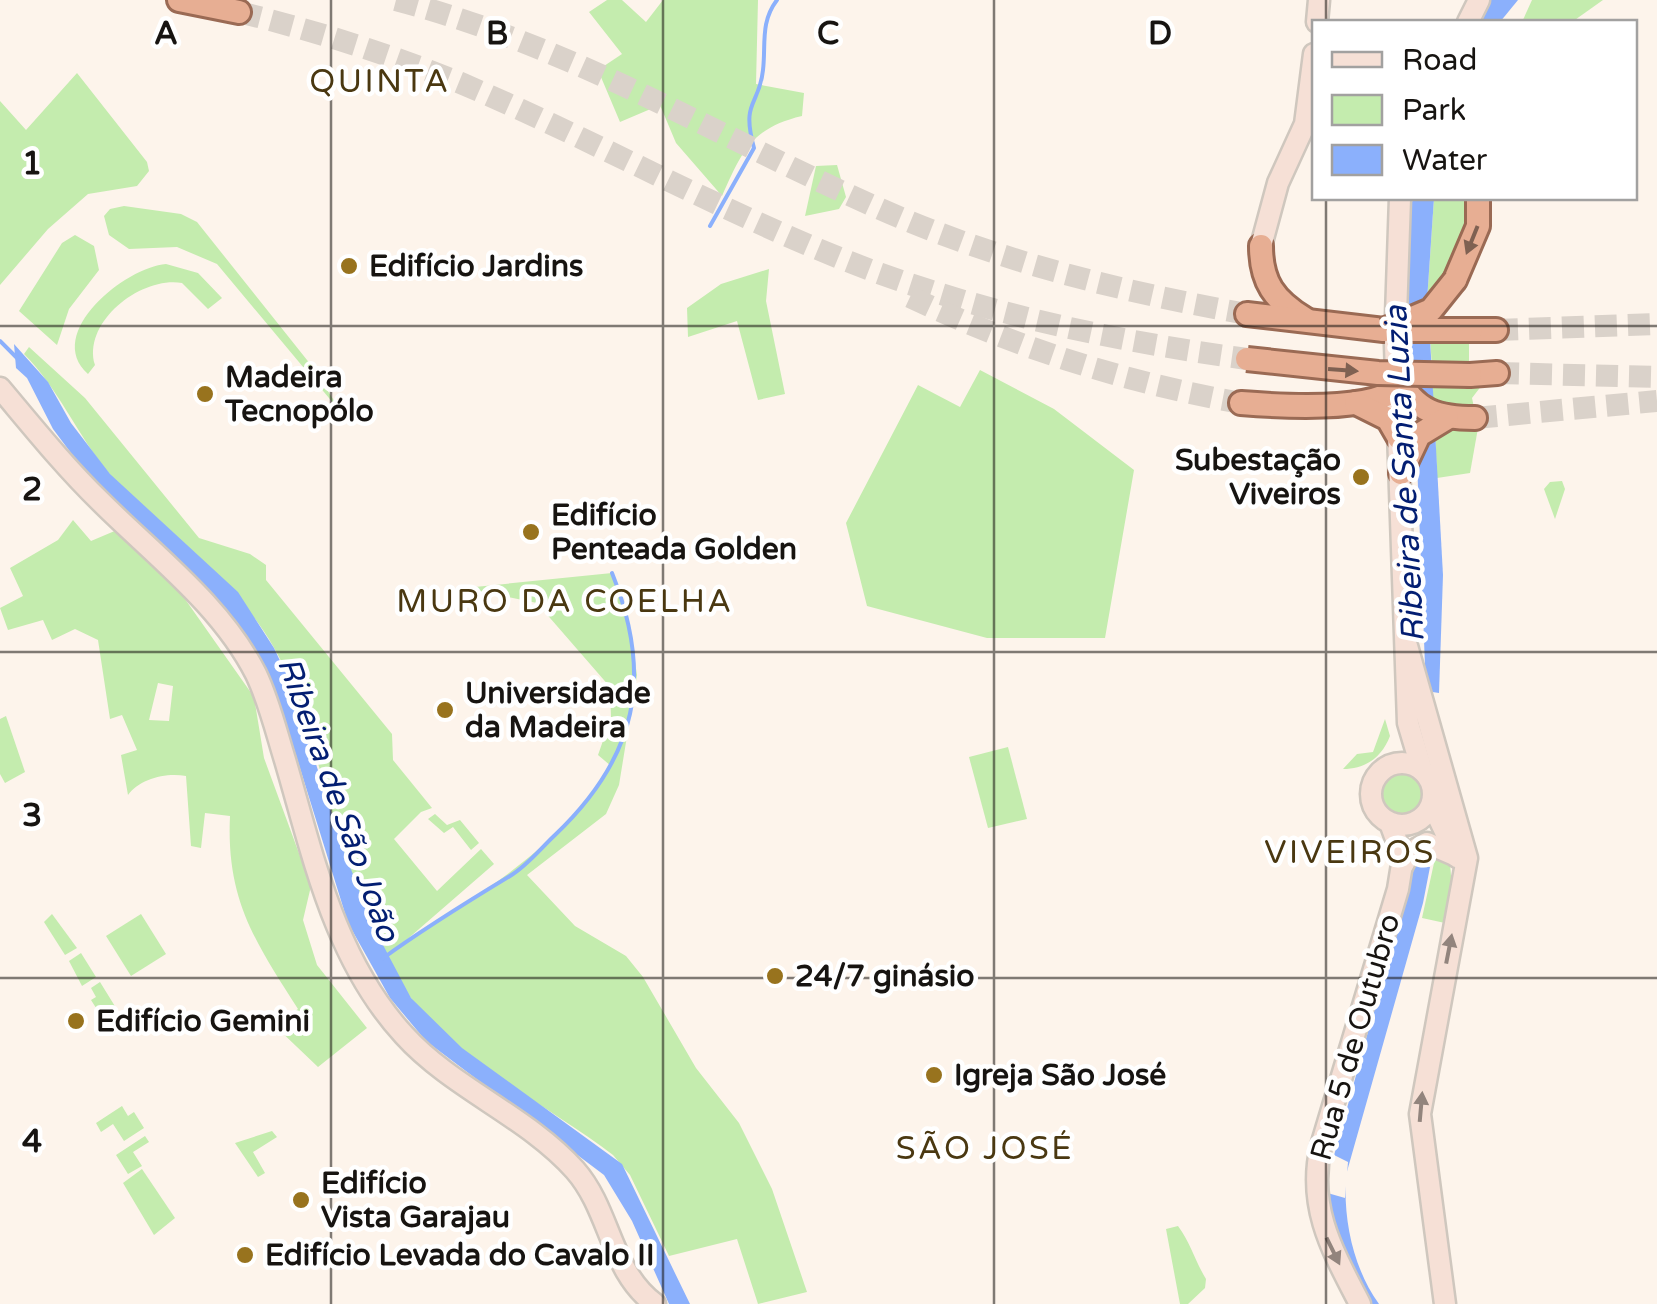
<svg xmlns="http://www.w3.org/2000/svg" width="1657" height="1304" font-family="'Varela Round',sans-serif">
  <style>
    .green { fill: #c4ecae; fill-rule: evenodd }
    .water { fill: #8bb0fc }
    .pier { fill: #fdf4eb }
    .lines { fill: none; stroke-linecap: round; stroke-linejoin: round }
    .stream { stroke: #8bb0fc; stroke-width: 4 }
    .trunk-tunnel { stroke: #dad2ca; stroke-width: 22; stroke-dasharray: 22 11; stroke-linecap: butt }
    .secondary-casing { stroke: #cfc7be; stroke-width: 25 }
    .trunk-casing { stroke: #9a6a54; stroke-width: 28 }
    .secondary { stroke: #f6e0d6; stroke-width: 20 }
    .trunk { stroke: #e7ae93; stroke-width: 22 }
    .trunk-bridge-casing { stroke: #9a6a54; stroke-width: 28; stroke-linecap: butt }
    .trunk-bridge { stroke: #e7ae93; stroke-width: 22 }
    .oneway { fill: #7f6152 }
    .oneway2 { fill: #92847d }
    .grid { fill: none; stroke: #171411; stroke-width: 2.5; stroke-opacity: 0.55 }
    .poi-dot { fill: #98731e; stroke: #fff; stroke-width: 4 }
    .labels { text-anchor: middle; stroke-width: 9; stroke-linejoin: round; paint-order: stroke }
    .poi-label { font-size: 30px; font-weight: bold; fill: #171411; stroke: #fff; text-anchor: start }
    .street-label { font-size: 30px; fill: #171411; stroke: #fff }
    .neighbourhood-label { font-size: 32px; letter-spacing: 2.5px; fill: #4a3811; stroke: #fff }
    .water-label { font-size: 32px; font-style: italic; fill: #031e72; stroke: #fff }
    .grid-label { font-size: 32px; text-anchor: middle; font-weight: bold; fill: #171411; stroke: #fff; stroke-width: 9; stroke-linejoin: round; paint-order: stroke }
  </style>
  <rect width="100%" height="100%" fill="#fdf4eb"/>
  <g class="green">
    <path d="M607,0h15l24,22 17,-22h95l-2,84 48,9 -2,23c-51,12 -60,36 -80,80l-46,-53 -16,-38 -40,17 -22,-52 24,-16 -33,-42z"/>
    <polygon points="1532,0 1603,0 1572,22 1522,22"/>
    <polygon points="77,73 147,162 149,171 137,186 88,194 48,229 0,285 0,101 26,130"/>
    <polygon points="837,165 846,197 839,209 805,216 816,166"/>
    <path d="M1434,198h35c7,35 -21,76 -42,103z"/>
    <polygon points="124,206 181,214 197,222 311,365 344,416 217,264 177,247 129,249 109,235 104,216 110,209"/>
    <polygon points="75,235 94,246 99,270 69,309 57,345 19,311 62,243"/>
    <path d="M166,264l32,9 24,25 -14,11 -26,-26c-41,-7 -100,39 -87,82l-7,9c-45,-41 38,-107 78,-110z"/>
    <polygon points="769,269 766,301 785,394 758,400 737,321 688,337 687,308 721,284"/>
    <polygon points="1430,339 1469,342 1469,364 1432,366"/>
    <path d="M29,347l56,51 114,140 51,16 16,11v15l126,154 1,26 39,48 -11,4 -27,27 43,52 44,-42 13,15 -98,85c80,-53 163,-99 215,-183l-13,-11 13,-37 -1,-31 -73,-84 -72,-15 147,-15 15,37 10,65 -18,110 -13,29 -79,61 48,51 51,30 17,21 53,91 43,55 33,66 35,103 -49,12 -21,-65 -68,17 -39,-81 -17,-20c-66,-50 -151,-91 -203,-158 -64,-82 -80,-221 -120,-317 -43,-102 -119,-131 -183,-209 -30,-37 -49,-83 -83,-117z"/>
    <polygon points="980,370 1054,409 1134,470 1105,638 987,638 867,606 846,523 918,385 960,407"/>
    <polygon points="1432,385 1482,385 1472,398 1475,412 1434,408"/>
    <polygon points="1446,424 1478,428 1470,473 1437,478 1435,430"/>
    <polygon points="1562,481 1565,489 1555,519 1544,489 1550,482"/>
    <path d="M73,520l18,21 26,-11 56,52 81,115 10,61 47,128 -8,34 14,45 50,63 -49,39 -43,-41 23,-17c-43,-67 -72,-110 -68,-193l-25,-3 -4,35 -10,-2 -5,-70c-20,-4 -47,3 -58,19l-7,-40 16,-5 -15,-35 -12,4 -12,-79 -23,-11 -23,11 -9,-20 -35,10 -8,-22 23,-12 -13,-28 48,-28zM158,683l15,3 -4,35 -20,-1z"/>
    <polygon points="6,716 25,772 5,783 0,774 0,719"/>
    <path d="M1385,719l5,17c-8,21 -24,33 -47,33l14,-15 16,-2z"/>
    <polygon points="1008,747 1027,819 988,828 969,757"/>
    <circle cx="1401" cy="793" r="23"/>
    <polygon points="435,814 447,825 460,820 479,843 471,850 453,827 444,833 428,819"/>
    <polygon points="1426,851 1450,863 1452,888 1445,923 1422,918 1434,863 1414,860"/>
    <polygon points="52,914 77,948 65,955 44,922"/>
    <polygon points="141,914 166,954 131,976 106,936"/>
    <polygon points="81,953 96,977 82,986 69,961"/>
    <polygon points="100,982 121,1016 107,1025 91,1000 96,997 91,988"/>
    <polygon points="122,1106 128,1116 134,1112 144,1128 124,1141 113,1124 101,1132 96,1123"/>
    <polygon points="272,1131 277,1137 253,1152 265,1173 258,1177 235,1143"/>
    <polygon points="145,1136 149,1142 133,1152 142,1166 128,1174 116,1155"/>
    <polygon points="142,1169 175,1218 154,1235 123,1183"/>
    <path d="M1178,1226c13,18 17,35 28,53l-1,9 -17,16h-8l-14,-75z"/>
  </g>
  <g class="water">
    <polygon points="1489,0 1518,0 1500,22 1479,22"/>
    <polygon points="1413,198 1434,198 1427,301 1408,311 1407,223"/>
    <polygon points="1411,339 1430,339 1434,408 1411,389"/>
    <polygon points="14,344 48,382 71,423 110,474 238,592 274,648 290,682 342,846 373,926 411,998 462,1048 622,1164 690,1304 669,1304 632,1221 604,1175 426,1041 390,998 348,923 281,707 266,673 224,608 89,477 53,429 27,378 16,368"/>
    <polygon points="1435,430 1443,575 1439,693 1426,691 1417,462 1424,439"/>
    <path d="M1414,864l16,3 -7,36 -77,272c-3,44 7,93 33,129h-9l-34,-68 -12,-44z"/>
  </g>
  <polygon class="pier" points="1332,1154 1348,1162 1345,1198 1324,1192"/>
  <g class="lines">
    <g class="stream">
      <path d="M710,226l44,-78c-13,-48 5,-41 9,-78 3,-25 -3,-48 14,-70"/>
      <polyline points="0,341 18,359"/>
      <path d="M382,959c41,-30 85,-57 128,-83 17,-10 31,-28 45,-41 82,-78 99,-158 57,-262"/>
    </g>
    <g class="trunk-tunnel">
      <path d="M396,0c171,45 314,132 473,204 121,55 248,87 378,110"/>
      <path d="M239,12c76,19 151,42 224,72 128,55 250,123 379,175 130,52 266,81 405,100"/>
      <path d="M910,297c107,51 214,85 331,106"/>
      <polyline points="1496,330 1657,324"/>
      <polyline points="1497,373 1657,377"/>
      <polyline points="1475,418 1657,401"/>
    </g>
    <defs>
      <g id="secondary">
        <polyline points="1317,22 1319,0"/>
        <polyline points="1468,22 1479,0"/>
        <polyline points="1400,198 1395,345 1408,723 1422,770"/>
        <polyline points="1261,246 1278,183 1305,124 1314,54"/>
        <path d="M0,388c32,38 64,78 100,113 54,54 121,104 156,173 13,27 20,57 29,86 28,95 49,199 119,275 49,54 123,81 171,135 36,41 35,101 80,134"/>
        <polyline points="1407,646 1467,858 1420,1114 1445,1304"/>
        <circle cx="1402" cy="794" r="31"/>
        <polyline points="1432,804 1457,857"/>
        <polyline points="1403,865 1409,853 1427,843 1457,856"/>
        <path d="M1360,1304c-28,-54 -53,-97 -39,-158l77,-257 5,-31 -13,-35"/>
      </g>
      <g id="trunk">
        <polyline points="179,0 239,12"/>
        <path d="M1261,246c0,36 13,54 44,73"/>
        <polyline points="1455,280 1478,226 1478,198"/>
        <polyline points="1247,314 1384,330"/>
        <polyline points="1471,330 1496,330"/>
        <polyline points="1470,375 1497,373"/>
        <path d="M1398,377c17,35 41,41 77,41"/>
        <path d="M1241,403c38,3 128,9 158,-15"/>
        <polyline points="1356,403 1388,419 1399,438"/>
        <polyline points="1401,473 1419,435 1447,418"/>
      </g>
    </defs>
    <use href="#secondary" class="secondary-casing"/>
    <use href="#trunk" class="trunk-casing"/>
    <use href="#secondary" class="secondary"/>
    <use href="#trunk" class="trunk"/>
    <defs>
      <g id="trunk-bridge">
        <polyline points="1384,330 1431,310 1455,280"/>
        <polyline points="1394,330 1471,330"/>
        <polyline points="1247,359 1378,373 1470,375"/>
      </g>
    </defs>
    <use href="#trunk-bridge" class="trunk-bridge-casing"/>
    <use href="#trunk-bridge" class="trunk-bridge"/>
  </g>
  <defs><path id="oneway-solid" d="M-6-.8H1V-3.2L6.5 0L1 3.2V.8H-6Z" transform="scale(2.5)"/></defs>
  <g class="oneway">
    <use href="#oneway-solid" transform="translate(1472 240) rotate(112)"/>
    <use href="#oneway-solid" transform="translate(1343 370) rotate(4)"/>
  </g>
  <g class="oneway2">
    <use href="#oneway-solid" transform="translate(1449 949) rotate(-79)"/>
    <use href="#oneway-solid" transform="translate(1421 1107) rotate(-85)"/>
    <use href="#oneway-solid" transform="translate(1333 1251) rotate(64)"/>
  </g>
  <path class="grid" d="M331,0v1304M663,0v1304M994,0v1304M1326,0v22M1326,198v1106M0,326h1657M0,652h1657M0,978h1657"/>
  <g class="poi-dot">
    <circle cx="349" cy="266" r="10"/>
    <circle cx="205" cy="394" r="10"/>
    <circle cx="1361" cy="477" r="10"/>
    <circle cx="531" cy="532" r="10"/>
    <circle cx="445" cy="710" r="10"/>
    <circle cx="775" cy="976" r="10"/>
    <circle cx="76" cy="1021" r="10"/>
    <circle cx="934" cy="1075" r="10"/>
    <circle cx="301" cy="1200" r="10"/>
    <circle cx="245" cy="1255" r="10"/>
  </g>
  <g class="labels">
    <g class="poi-label">
      <text x="369" y="276">Edifício Jardins</text>
      <text x="225" y="387">Madeira<tspan x="225" dy="34">Tecnopólo</tspan></text>
      <text x="1341" y="470" text-anchor="end">Subestação<tspan x="1341" dy="34">Viveiros</tspan></text>
      <text x="551" y="525">Edifício<tspan x="551" dy="34">Penteada Golden</tspan></text>
      <text x="465" y="703">Universidade<tspan x="465" dy="34">da Madeira</tspan></text>
      <text x="795" y="986">24/7 ginásio</text>
      <text x="96" y="1031">Edifício Gemini</text>
      <text x="954" y="1085">Igreja São José</text>
      <text x="321" y="1193">Edifício<tspan x="321" dy="34">Vista Garajau</tspan></text>
      <text x="265" y="1265">Edifício Levada do Cavalo II</text>
    </g>
    <g class="street-label">
      <text transform="translate(1355 1037) rotate(-74)" y="10">Rua 5 de Outubro</text>
    </g>
    <g class="neighbourhood-label">
      <text x="380" y="92">QUINTA</text>
      <text x="565" y="612">MURO DA COELHA</text>
      <text x="1350" y="863">VIVEIROS</text>
      <text x="985" y="1159">SÃO JOSÉ</text>
    </g>
    <g class="water-label">
      <text transform="translate(1404 474) rotate(-93)" y="11">Ribeira de Santa Luzia</text>
      <text transform="translate(339 799) rotate(70)" y="11">Ribeira de São João</text>
    </g>
  </g>
  <g class="grid-label">
    <text x="166" y="44">A</text>
    <text x="497" y="44">B</text>
    <text x="828" y="44">C</text>
    <text x="1160" y="44">D</text>
    <text x="32" y="174">1</text>
    <text x="32" y="500">2</text>
    <text x="32" y="826">3</text>
    <text x="32" y="1152">4</text>
  </g>
  <rect x="1312" y="20" width="325" height="180" fill="#ffffff" stroke="#a2a1a0" stroke-width="2.5"/>
  <rect x="1332" y="52" width="50" height="15" fill="#f6e0d6" stroke="#a2a1a0" stroke-width="2.5"/>
  <text x="1402" y="70" font-size="30" fill="#171411">Road</text>
  <rect x="1332" y="95" width="50" height="30" fill="#c4ecae" stroke="#a2a1a0" stroke-width="2.5"/>
  <text x="1402" y="120" font-size="30" fill="#171411">Park</text>
  <rect x="1332" y="145" width="50" height="30" fill="#8bb0fc" stroke="#a2a1a0" stroke-width="2.5"/>
  <text x="1402" y="170" font-size="30" fill="#171411">Water</text>
</svg>
